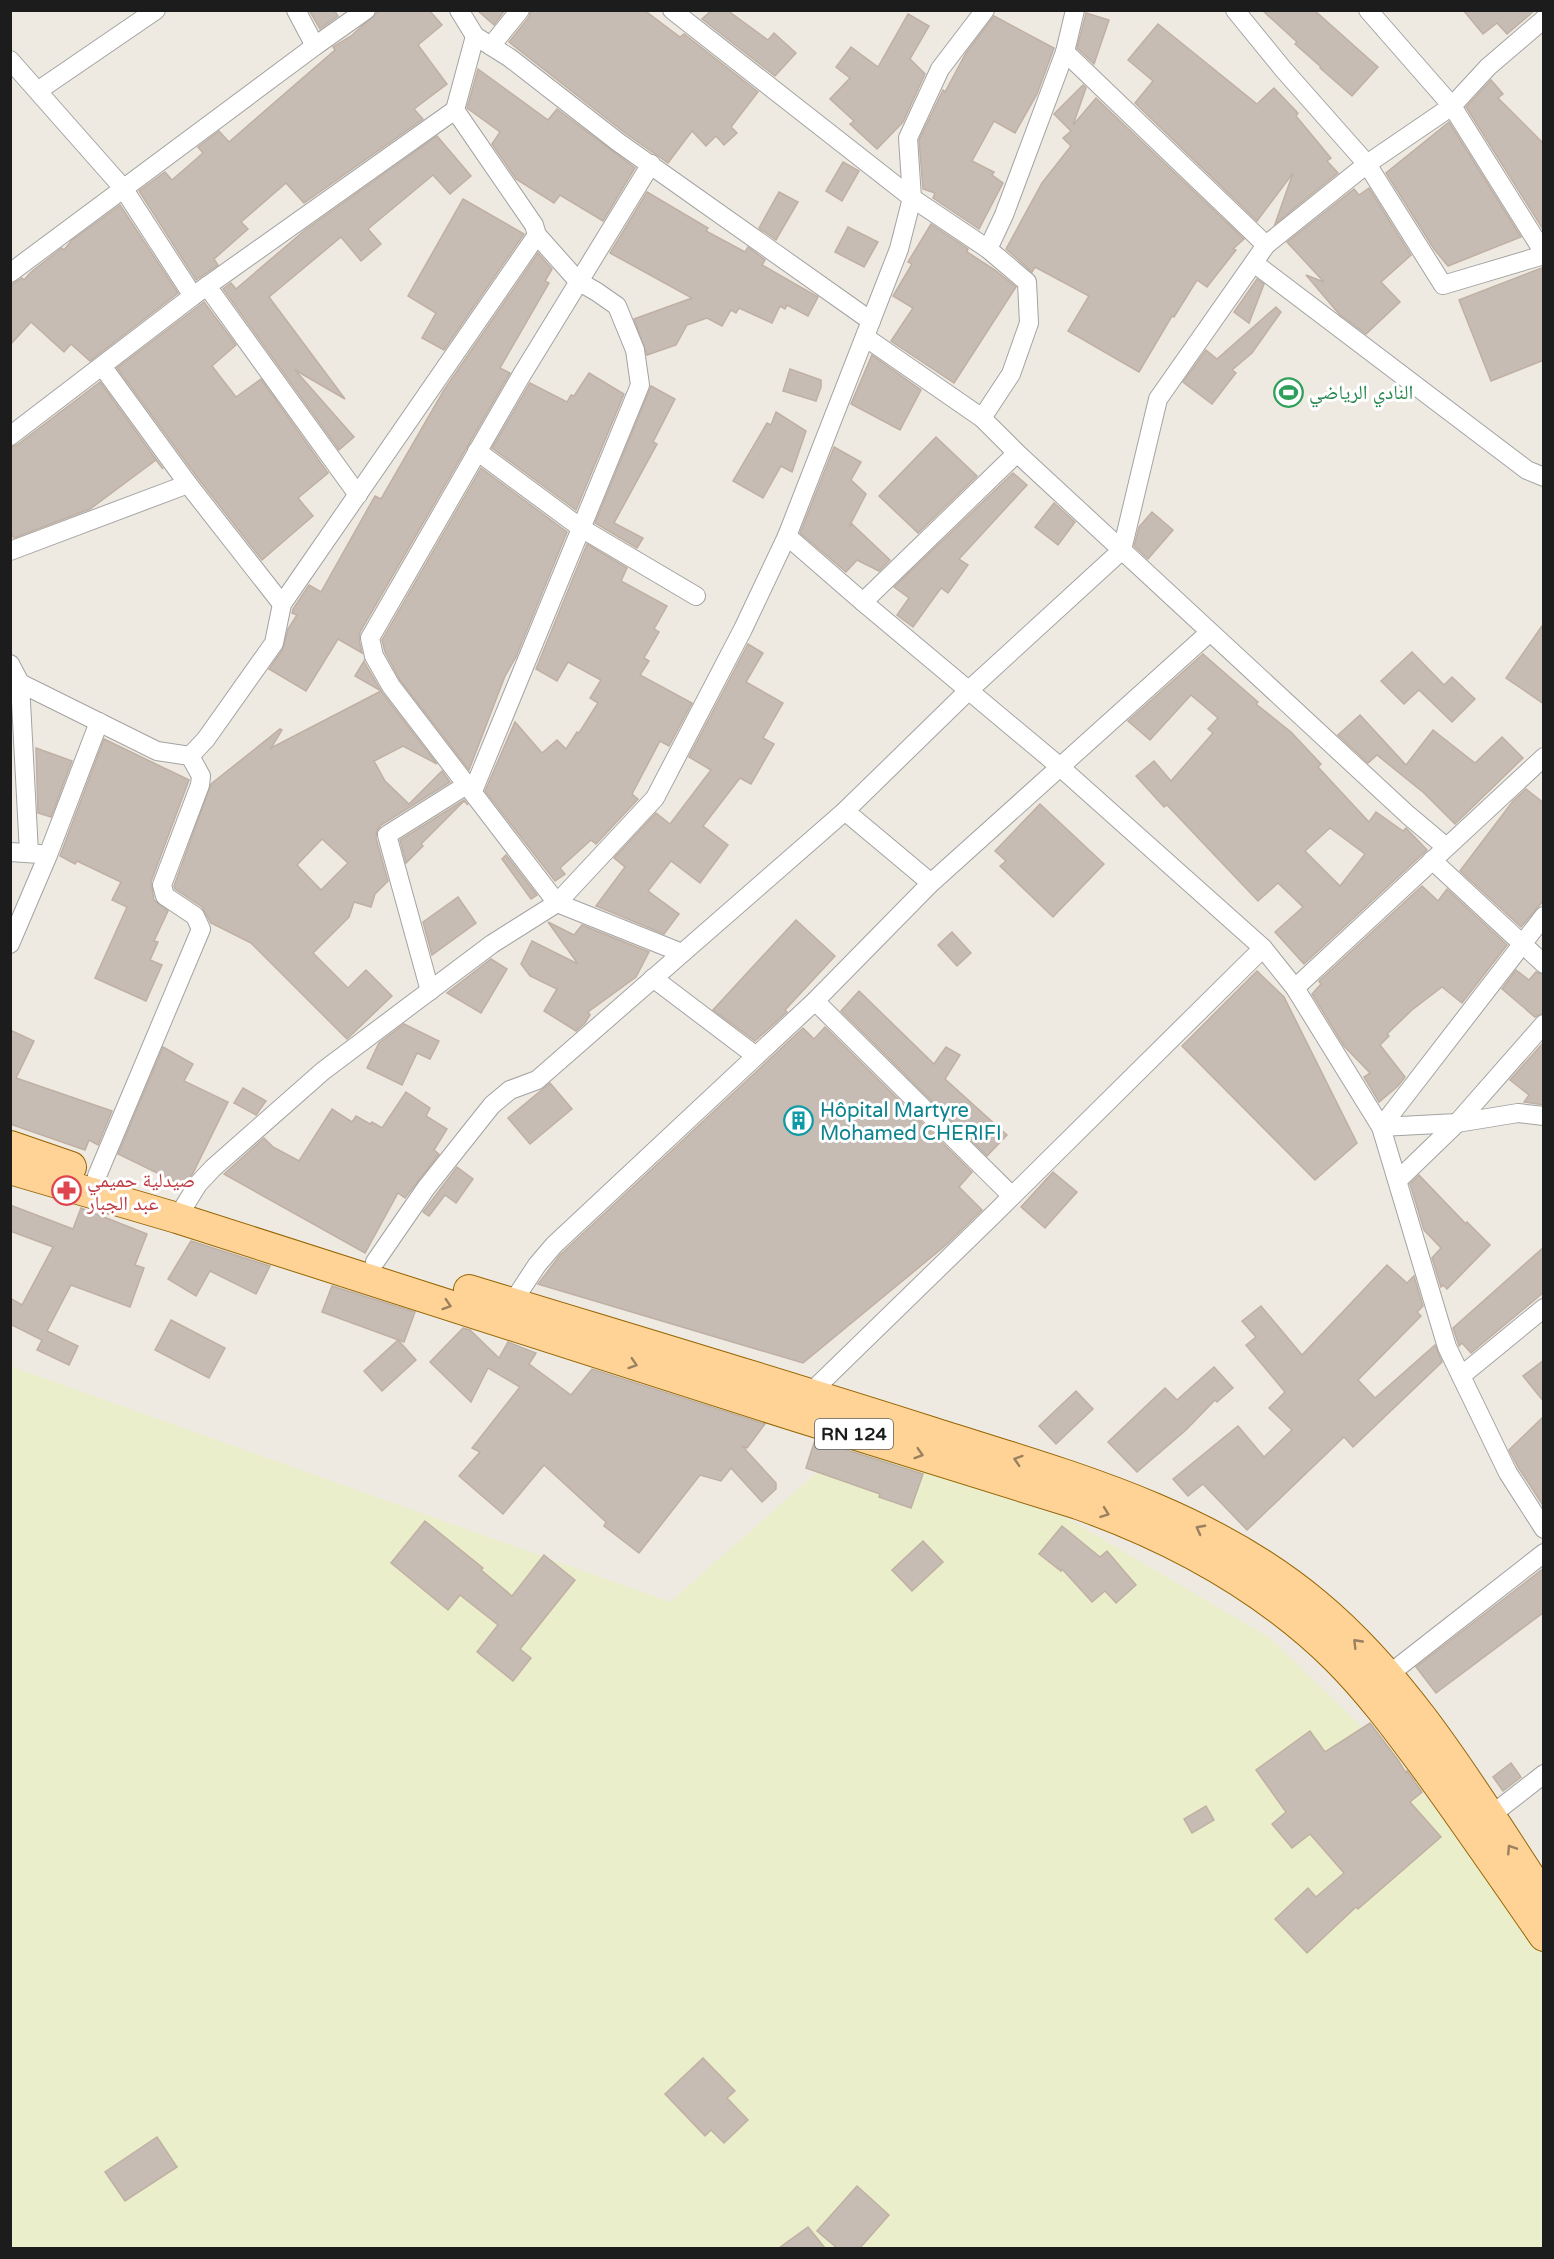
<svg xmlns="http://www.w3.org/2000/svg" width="1554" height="2259" font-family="'Varela Round','Noto Naskh Arabic',sans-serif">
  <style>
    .farmland { fill: #ebeecb }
    .building { fill: #c6bcb4; stroke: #c0b0a3; stroke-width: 1.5; fill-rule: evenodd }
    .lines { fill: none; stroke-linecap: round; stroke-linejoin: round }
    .street-casing { stroke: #a3a3a3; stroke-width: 20 }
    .primary-casing { stroke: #946500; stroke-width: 32 }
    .street { stroke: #fff; stroke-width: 18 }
    .primary { stroke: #ffd295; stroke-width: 30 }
    .oneway { stroke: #99805f }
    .labels { text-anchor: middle; stroke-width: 6; stroke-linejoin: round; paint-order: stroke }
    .shield { fill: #fff; stroke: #606060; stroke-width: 1.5 }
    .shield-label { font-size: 18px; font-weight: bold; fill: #1c1c1c }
    .leisure-label { font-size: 20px; fill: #27864d; stroke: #fff; text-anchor: start }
    .culture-label { font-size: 20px; fill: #0d838f; stroke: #fff; text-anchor: start }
    .health-label { font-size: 20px; fill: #be3a42; stroke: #fff; text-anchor: start }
  </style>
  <rect width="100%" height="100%" fill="#eeeae1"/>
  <polygon class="farmland" points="10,1366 670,1602 846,1447 1067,1518 1270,1638 1376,1741 1527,1913 1544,1944 1543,2248 11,2248"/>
  <g class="building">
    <polygon points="309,10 334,10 338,16 320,29"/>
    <polygon points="380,10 429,10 442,25 418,45 447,84 414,109 423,119 304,203 286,183 241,222 248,229 214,259 218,265 196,280 139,191 165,172 172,180 203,153 198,147 219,131 229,142 335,50 333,47 351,36"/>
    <polygon points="477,10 505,10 494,25"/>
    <polygon points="531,10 644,10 680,37 684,34 758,92 731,127 737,133 724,145 716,136 706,146 692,131 668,163 625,133 509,42 529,17"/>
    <polygon points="712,10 727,10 768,40 774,33 796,53 775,76 702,19"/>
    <polygon points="1262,10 1314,10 1378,67 1352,96 1320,68 1321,67 1295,44 1297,42"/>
    <polygon points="1463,10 1535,10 1507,34 1497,23 1483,34"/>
    <polygon points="1086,13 1109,20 1094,64 1077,48"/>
    <polygon points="908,14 929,26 910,59 925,74 903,122 877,149 850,124 854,121 830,99 850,78 836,67 851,47 878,67"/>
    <polygon points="994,16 1054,48 1037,94 1015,133 994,121 972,161 994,172 992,175 1003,183 979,229 933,198 935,193 923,189 919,140 943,90 945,92 966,53"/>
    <polygon points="1158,24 1257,104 1274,88 1298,113 1296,116 1331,158 1327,161 1338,173 1275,224 1293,173 1257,221 1135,103 1153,81 1128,60"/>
    <polygon points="478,69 548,120 557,109 635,168 603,221 560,195 554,203 516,179 492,144 500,132 467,108"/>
    <polygon points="1491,80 1503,94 1498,98 1544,144 1544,231 1466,107"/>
    <polygon points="1083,85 1086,88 1073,125 1096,98 1244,239 1233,249 1236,250 1207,287 1197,280 1174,317 1172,316 1139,372 1068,331 1089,296 1035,267 1032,272 1006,249 1042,183 1071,146 1063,138 1071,131 1054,114"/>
    <polygon points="1449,122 1521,237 1448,266 1434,249 1386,173"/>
    <polygon points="437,136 471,176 450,194 433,175 368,229 381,244 361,261 341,237 269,297 345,399 295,370 354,437 339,450 223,289 231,283 236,289 305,230"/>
    <polygon points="843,162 859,171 842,201 826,191"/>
    <polygon points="1369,188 1411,255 1381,282 1400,302 1366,334 1339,314 1306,275 1324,282 1287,242 1354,189 1359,195"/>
    <polygon points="647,192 708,228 706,231 745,252 748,247 765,260 762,265 818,297 808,316 787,305 785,309 780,306 772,323 739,308 736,313 731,310 722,326 707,318 687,325 676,345 647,355 634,319 692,298 610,253"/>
    <polygon points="779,192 798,202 776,240 759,228"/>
    <polygon points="463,199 524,234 444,350 422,338 436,313 408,296"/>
    <polygon points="120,205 178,293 90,361 71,344 64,352 31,322 10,345 10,286 22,278 24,280 31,272 62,248 64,250 71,241"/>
    <polygon points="931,224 968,249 967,252 995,270 1016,287 954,383 891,341 913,308 893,296 912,264 908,262"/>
    <polygon points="848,227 878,242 864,267 835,252"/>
    <polygon points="538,253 552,269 545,281 549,283 500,368 510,373 360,632 359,640 362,653 338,639 306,691 269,669 283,649 288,629 297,615 292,613 293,609 309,585 321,592 375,496 381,499 444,390"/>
    <polygon points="1544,267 1544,360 1491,381 1459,300"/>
    <polygon points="1257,279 1264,284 1249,323 1234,312"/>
    <polygon points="204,302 236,345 212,366 236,397 261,379 328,473 298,498 313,516 262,560 197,477 117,368"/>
    <polygon points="1276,307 1281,312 1252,353 1232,370 1236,373 1212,404 1183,382 1206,350 1217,359"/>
    <polygon points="872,355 921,390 900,430 851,404"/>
    <polygon points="790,369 821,380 821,387 816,401 783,391"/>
    <polygon points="589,373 624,394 576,510 492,448 530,383 567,402 571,395 574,396"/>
    <polygon points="100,382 163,469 156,460 90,509 14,538 10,533 10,447 17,445"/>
    <polygon points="651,386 675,399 653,442 657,444 614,523 643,538 637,548 595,523"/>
    <polygon points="776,412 806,431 792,472 781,466 763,498 733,481 767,423 771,425"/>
    <polygon points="936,437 977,476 918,533 879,496"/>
    <polygon points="834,447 861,462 851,480 866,494 849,527 852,524 890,560 879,571 857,560 846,572 800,533"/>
    <polygon points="481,468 567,532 516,657 505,676 469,770 400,680 385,652 382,640"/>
    <polygon points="1013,473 1027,485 959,559 968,565 948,593 941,588 913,627 897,615 909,598 894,587"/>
    <polygon points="1054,503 1075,522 1058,545 1035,527"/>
    <polygon points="1152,512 1173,530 1148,559 1134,546 1139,527"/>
    <polygon points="587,544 627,568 621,581 667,606 654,629 659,632 644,658 649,661 640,675 692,703 669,746 660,741 632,794 638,799 596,844 591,840 560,868 565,874 555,881 485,791 515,722 542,753 557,740 566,749 577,732 579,733 598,703 590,698 601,680 568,662 557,681 536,669"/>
    <polygon points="1544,623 1544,704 1506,678"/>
    <polygon points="748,644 763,653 746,682 783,703 763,738 774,744 751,784 740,778 703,826 728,845 700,883 671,861 648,891 679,914 664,934 596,906 625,867 614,858 656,813 670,824 711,770 689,757"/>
    <polygon points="1412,652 1444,685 1452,677 1475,699 1452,722 1419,690 1404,704 1381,681"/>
    <path d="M1203,654l55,48 -2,2 35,28 30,32 -3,3 51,55 7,-10 27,19 3,-3 21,22 -123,114 -29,-32 28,-25 -25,-24 -20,18 -91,-96 -3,2 -28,-31 18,-15 17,20 42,-48 -5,-4 10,-11 -27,-23 -41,45 -22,-19zM1330,828l35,26 -25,32 -35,-35z"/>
    <polygon points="364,661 364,662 381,691 355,676"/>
    <path d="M381,691l56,73 -34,-18 -29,15 11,20 24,23 33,-33 8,11 -69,43 -4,5 -1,8 12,43 -13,13 -4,13 -17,-5 -5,15 -36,36 35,35 18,-18 26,26 -45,43 -96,-96 -40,-20 -9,-16 -27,-18 -1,-3 37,-102 69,-55 2,1 -11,18zM322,839l26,24 -27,27 -24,-25z"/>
    <polygon points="1360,715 1406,765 1433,730 1475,763 1502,737 1523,758 1455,824 1424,793 1377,755 1368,763 1338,735"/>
    <polygon points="104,739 189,780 151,882 154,900 168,911 154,941 158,942 150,960 162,965 146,1001 95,978 127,907 112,900 121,882 77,861 75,864 60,856"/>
    <polygon points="36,748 72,761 51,817 38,813"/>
    <polygon points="1526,789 1544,803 1544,900 1521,927 1460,871 1513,801"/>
    <polygon points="464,800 468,805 464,801 421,844 423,846 406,863 400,840"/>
    <polygon points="1040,804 1104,864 1053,917 1000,866 1006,861 995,851"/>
    <polygon points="506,855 537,895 531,899 502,859"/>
    <polygon points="1422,886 1438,901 1447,889 1507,945 1462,1003 1442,987 1412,1010 1387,1034 1389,1036 1380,1045 1405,1077 1398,1086 1379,1102 1364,1077 1370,1073 1344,1046 1312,994 1321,984 1319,981"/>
    <polygon points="458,897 476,923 432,955 423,922"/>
    <polygon points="796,920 835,956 785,1010 787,1012 755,1041 713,1010"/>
    <polygon points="548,922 574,935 582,925 649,952 636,977 588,1012 590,1015 585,1023 576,1031 544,1011 557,989 530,976 521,964 532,941 578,964"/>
    <polygon points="952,932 971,953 957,966 938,945"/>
    <polygon points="491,959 507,969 481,1013 447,993"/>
    <polygon points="1516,970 1529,980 1536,972 1544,975 1544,1013 1535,1017 1502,989"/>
    <polygon points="1257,971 1284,997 1357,1143 1315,1180 1182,1046"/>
    <polygon points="859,991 934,1064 946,1047 960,1055 945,1079 1007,1135 987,1156 841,1011"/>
    <polygon points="404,1024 439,1041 430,1059 417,1053 402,1085 367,1068 379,1043"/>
    <polygon points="825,1027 972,1172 959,1187 982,1210 946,1245 803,1363 538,1284 560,1255 803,1028 814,1039"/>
    <polygon points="10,1030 34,1041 16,1078 112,1111 98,1145 89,1140 85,1150 10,1124"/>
    <polygon points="1544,1042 1544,1105 1524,1102 1529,1095 1510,1080"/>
    <polygon points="163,1047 193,1064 184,1081 228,1102 193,1173 184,1186 118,1154"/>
    <polygon points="550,1083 572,1109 530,1144 508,1118"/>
    <polygon points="243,1088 266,1101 256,1115 234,1103"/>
    <polygon points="406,1092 430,1108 426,1116 447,1129 434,1150 439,1154 405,1198 398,1193 365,1253 224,1174 264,1138 273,1147 299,1161 332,1109 352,1122 356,1116 370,1124 372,1122 382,1128"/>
    <polygon points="457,1167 473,1179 456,1203 445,1195 429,1216 423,1212"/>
    <polygon points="1053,1172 1077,1192 1045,1228 1021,1207"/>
    <polygon points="1419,1175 1466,1224 1467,1222 1490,1245 1447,1289 1443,1285 1441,1287 1432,1258 1441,1248 1424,1230 1410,1184"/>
    <polygon points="10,1205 73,1229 81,1208 147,1234 135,1265 144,1268 130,1307 71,1285 47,1331 78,1346 69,1365 37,1350 42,1340 10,1324 10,1298 22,1305 53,1247 10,1231"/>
    <polygon points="191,1241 270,1266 256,1294 210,1271 196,1296 168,1279"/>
    <polygon points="1544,1247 1544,1292 1471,1353 1462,1343 1459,1346 1453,1328"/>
    <polygon points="1387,1265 1407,1283 1414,1276 1423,1306 1417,1312 1421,1316 1358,1380 1375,1398 1435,1345 1442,1362 1353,1447 1344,1437 1247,1530 1203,1484 1188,1496 1173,1479 1238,1426 1264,1457 1292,1430 1269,1408 1285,1392 1246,1345 1256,1337 1242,1321 1261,1306 1302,1355"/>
    <polygon points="332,1286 415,1312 404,1342 322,1312"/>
    <polygon points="171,1320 225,1348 209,1378 155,1350"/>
    <polygon points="463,1328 470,1330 499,1358 508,1342 536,1353 529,1364 571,1395 592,1369 765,1424 747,1448 742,1446 776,1483 776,1489 762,1502 731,1468 721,1481 700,1475 639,1553 604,1526 606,1522 544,1465 503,1514 459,1476 480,1452 472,1448 520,1387 488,1368 471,1402 430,1362"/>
    <polygon points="398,1340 416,1360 382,1391 364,1371"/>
    <polygon points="1544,1360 1544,1402 1523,1376"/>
    <polygon points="1214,1367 1233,1388 1217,1402 1215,1400 1186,1430 1137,1472 1108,1442 1165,1388 1177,1400"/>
    <polygon points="1076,1391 1093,1409 1056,1444 1039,1426"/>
    <polygon points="1544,1416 1544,1507 1518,1467 1509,1450"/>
    <polygon points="815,1440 923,1474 911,1508 879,1497 880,1494 806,1468"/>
    <polygon points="425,1521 483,1568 481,1570 512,1596 544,1555 575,1580 520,1649 531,1658 513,1681 477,1652 498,1625 460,1595 448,1610 391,1563"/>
    <polygon points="1062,1526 1100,1557 1107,1551 1136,1585 1116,1603 1105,1591 1092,1602 1062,1569 1061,1571 1039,1554"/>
    <polygon points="923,1541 943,1562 912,1591 892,1570"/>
    <polygon points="1544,1568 1544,1612 1436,1693 1416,1667"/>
    <polygon points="1370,1723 1398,1760 1406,1773 1407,1771 1422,1792 1410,1802 1441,1837 1358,1909 1356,1907 1307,1953 1275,1919 1308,1888 1316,1897 1344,1873 1310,1834 1292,1848 1272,1824 1286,1812 1256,1770 1310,1731 1325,1752"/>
    <polygon points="1511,1763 1521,1777 1503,1791 1493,1777"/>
    <polygon points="1206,1806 1214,1820 1192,1833 1184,1819"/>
    <polygon points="703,2058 735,2091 727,2098 748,2120 724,2143 711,2130 705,2136 665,2094"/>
    <polygon points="157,2137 177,2167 125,2201 105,2172"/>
    <polygon points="857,2186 889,2215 860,2248 837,2248 817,2231"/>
    <polygon points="808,2227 825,2248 779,2248"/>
  </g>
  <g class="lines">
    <defs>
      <g id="street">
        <polyline points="296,10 315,46"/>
        <polyline points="459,10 475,36 510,58 618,142 871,321"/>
        <polyline points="672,10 912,198 988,249 1027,282 1029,323 1011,374 982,418"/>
        <polyline points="1235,10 1283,69 1367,164 1443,285 1544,255"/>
        <polyline points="1368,10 1452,106 1544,253"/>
        <polyline points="491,46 520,10"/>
        <polyline points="1065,52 1266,245"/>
        <polyline points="10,60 123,188 193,296"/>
        <polyline points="39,90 156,10"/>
        <polyline points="455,110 475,36"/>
        <polyline points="651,164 521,376 370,638 374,656 391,686 557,903 682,953"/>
        <polyline points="988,249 1004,215 1065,52 1075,10"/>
        <polyline points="1254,263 1527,470 1544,477"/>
        <polyline points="10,273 315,46 366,10"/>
        <polyline points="207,286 358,495"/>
        <polyline points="865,337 982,418 1017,453 1408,815 1446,847"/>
        <polyline points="102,366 188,484"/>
        <polyline points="10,436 193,296 455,110 534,225 537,235 282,604 274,643 206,739 190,756 157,751 20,683 10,664"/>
        <polyline points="477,451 581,528 696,596"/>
        <polyline points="787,536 863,602 1059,766 1263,948 1295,988 1381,1127 1447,1347 1508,1473 1544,1529"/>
        <polyline points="10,551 188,484 282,604"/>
        <polyline points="863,602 1017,453"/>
        <polyline points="20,683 29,853"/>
        <polyline points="473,791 640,385 635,350 617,306 597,292 578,281 537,235"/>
        <polyline points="845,811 931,883"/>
        <polyline points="10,852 40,854"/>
        <polyline points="1432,860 1544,964"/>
        <polyline points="10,944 48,855 99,722"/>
        <polyline points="653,978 756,1056"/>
        <polyline points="1295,988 1544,757"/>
        <polyline points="430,991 387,835 468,784"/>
        <polyline points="815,1001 1012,1196"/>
        <polyline points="1381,1127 1544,916"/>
        <polyline points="1381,1127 1457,1123 1518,1113 1544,1116"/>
        <polyline points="97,1176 201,929 195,916 165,896 162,885 200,785 201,776 190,756"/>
        <polyline points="1398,1180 1457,1123 1544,1024"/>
        <polyline points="177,1218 198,1184 213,1168 323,1071 492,944 557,903 655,798 743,629 787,536 899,249 912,198 908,138 940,69 985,10"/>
        <polyline points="375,1262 426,1188 492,1105 510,1090 537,1080 845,811 968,691 1122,550 1158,399 1266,245 1367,164 1452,106 1488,67 1544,19"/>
        <polyline points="512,1303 537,1265 554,1245 815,1001 931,883 1210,632"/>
        <polyline points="1461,1376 1544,1308"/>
        <polyline points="805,1398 993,1215 1263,948"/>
        <polyline points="1388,1675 1544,1553"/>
        <polyline points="1490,1816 1544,1774"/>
      </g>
      <g id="primary">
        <polyline points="10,1146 71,1167"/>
        <path d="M10,1169l167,49 612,196 289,90c96,34 186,83 259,155 35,35 63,74 92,113 39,54 77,109 115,164"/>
        <path d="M469,1290c154,47 309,93 462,142 135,43 274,79 385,172 94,78 161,193 228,294"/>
      </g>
    </defs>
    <use href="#street" class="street-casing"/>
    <use href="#primary" class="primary-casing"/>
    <use href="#street" class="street"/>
    <use href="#primary" class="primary"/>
  </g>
  <defs><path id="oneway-chevron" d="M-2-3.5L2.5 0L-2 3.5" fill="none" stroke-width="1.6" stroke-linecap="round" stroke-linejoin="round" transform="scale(1.5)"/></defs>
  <g class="oneway">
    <use href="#oneway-chevron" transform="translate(447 1305) rotate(18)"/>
    <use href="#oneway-chevron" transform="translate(633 1364) rotate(18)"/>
    <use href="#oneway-chevron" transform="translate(919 1454) rotate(17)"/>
    <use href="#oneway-chevron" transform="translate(1018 1460) rotate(-162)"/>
    <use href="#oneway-chevron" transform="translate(1105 1513) rotate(20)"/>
    <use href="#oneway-chevron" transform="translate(1200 1529) rotate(-152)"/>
    <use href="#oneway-chevron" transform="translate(1357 1643) rotate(-134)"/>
    <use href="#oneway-chevron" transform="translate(1511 1849) rotate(-123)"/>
  </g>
  <defs>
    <symbol id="stadium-ring" viewBox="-11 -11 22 22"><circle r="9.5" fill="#fff" stroke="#2e9e5b" stroke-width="1.5"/><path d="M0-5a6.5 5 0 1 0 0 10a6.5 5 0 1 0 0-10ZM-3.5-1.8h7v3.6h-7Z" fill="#2e9e5b"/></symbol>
    <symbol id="building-ring" viewBox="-11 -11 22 22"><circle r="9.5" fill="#fff" stroke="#0f9aa8" stroke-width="1.5"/><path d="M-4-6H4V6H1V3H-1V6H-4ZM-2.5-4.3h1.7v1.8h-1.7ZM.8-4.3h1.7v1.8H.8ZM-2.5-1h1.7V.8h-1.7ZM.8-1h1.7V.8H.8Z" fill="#0f9aa8"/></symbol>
    <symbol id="pharmacy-ring" viewBox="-11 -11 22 22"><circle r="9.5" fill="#fff" stroke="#e0444e" stroke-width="1.5"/><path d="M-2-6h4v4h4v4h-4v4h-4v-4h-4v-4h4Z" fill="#e0444e"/></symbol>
  </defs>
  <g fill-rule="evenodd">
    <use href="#stadium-ring" x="1272" y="376" width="33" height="33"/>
    <use href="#building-ring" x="782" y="1104" width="33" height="33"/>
    <use href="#pharmacy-ring" x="50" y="1174" width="33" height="33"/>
  </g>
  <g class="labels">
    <rect class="shield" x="815" y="1419" width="78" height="30" rx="4.5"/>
    <g class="shield-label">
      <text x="854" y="1440">RN 124</text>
    </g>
    <g class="leisure-label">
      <text x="1309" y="399">النادي الرياضي</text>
    </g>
    <g class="culture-label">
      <text x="820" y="1117">Hôpital Martyre<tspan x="820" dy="23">Mohamed CHERIFI</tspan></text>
    </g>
    <g class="health-label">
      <text x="87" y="1187">صيدلية حميمي<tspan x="87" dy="23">عبد الجبار</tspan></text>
    </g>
  </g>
  <rect width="1554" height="2259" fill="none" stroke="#1c1c1c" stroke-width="24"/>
</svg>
